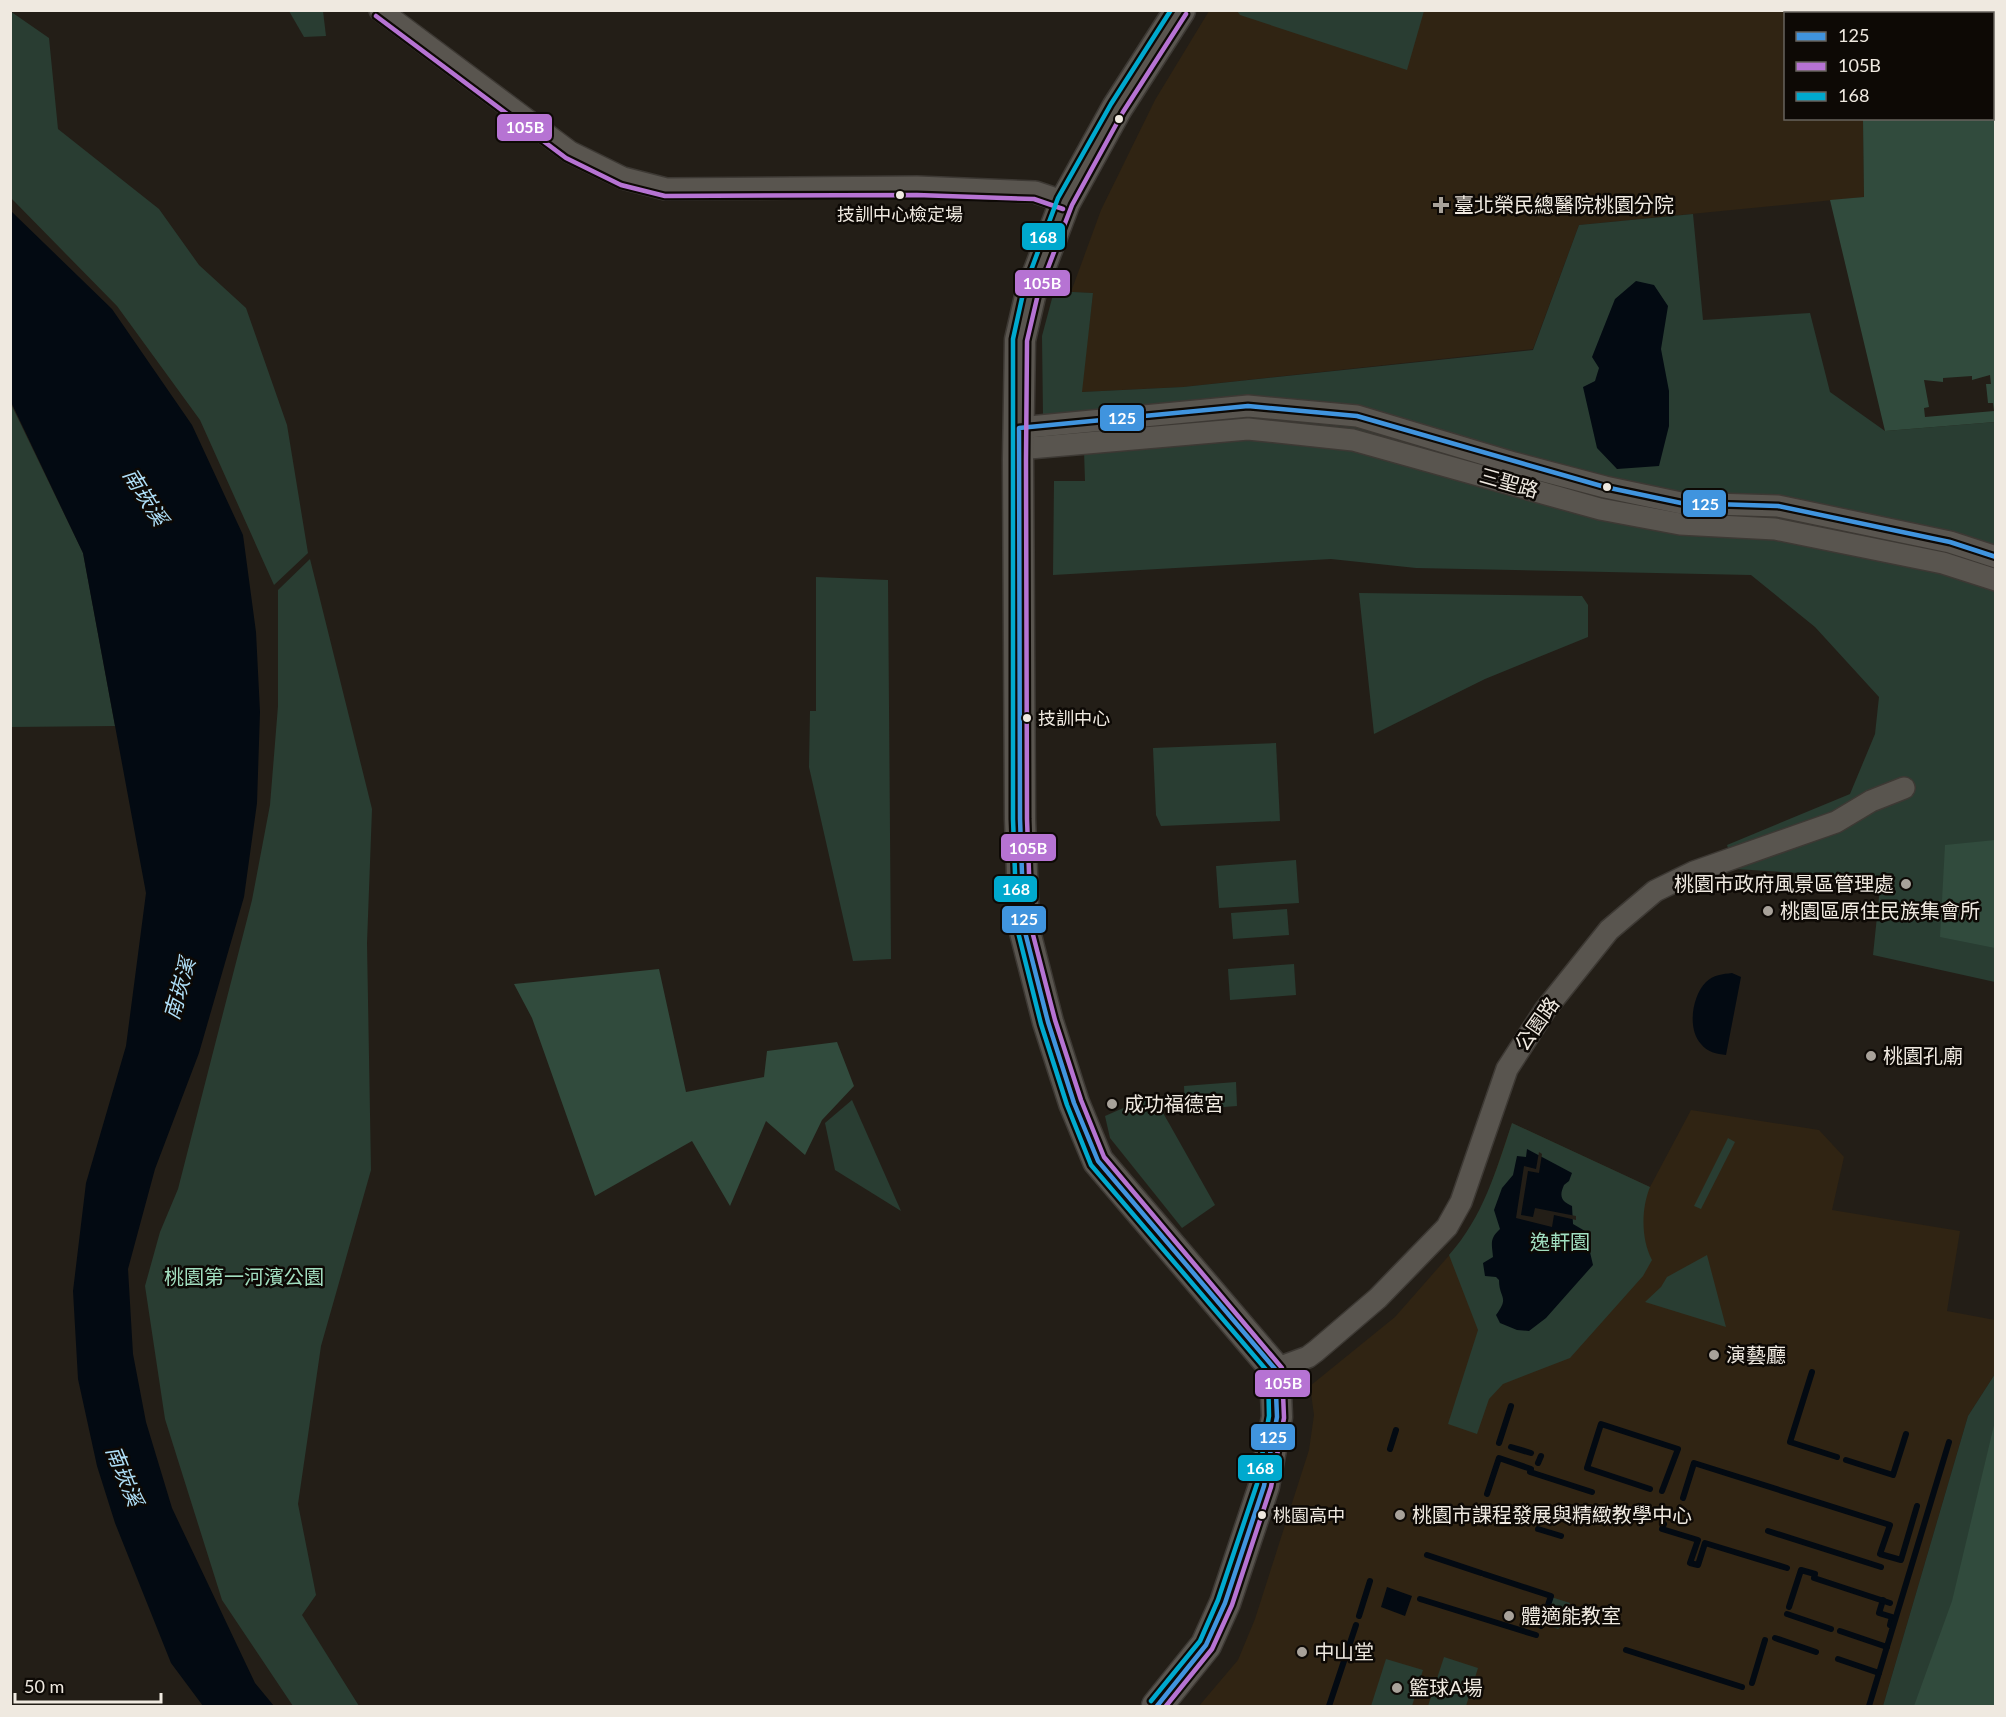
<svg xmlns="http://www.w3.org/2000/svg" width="2006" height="1717" font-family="Lato,'Noto Sans TC',sans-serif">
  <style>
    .built { fill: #302413 }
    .green { fill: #293d32 }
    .forest { fill: #314b3d; fill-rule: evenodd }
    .water { fill: #030a12 }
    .pier { fill: #231e17 }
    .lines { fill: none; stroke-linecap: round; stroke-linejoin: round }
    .stream { stroke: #030a12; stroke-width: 6 }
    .street-casing { stroke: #3d3934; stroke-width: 24 }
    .secondary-casing { stroke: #3d3934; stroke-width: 33 }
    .street { stroke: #59554f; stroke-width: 21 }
    .secondary { stroke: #59554f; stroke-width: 30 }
    .bus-1-casing { stroke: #0d0905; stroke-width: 9 }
    .bus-2-casing { stroke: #0d0905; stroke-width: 9 }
    .bus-3-casing { stroke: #0d0905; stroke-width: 9 }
    .bus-1 { stroke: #4094de; stroke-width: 4.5 }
    .bus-2 { stroke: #b673d3; stroke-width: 4.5 }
    .bus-3 { stroke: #00a9ce; stroke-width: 4.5 }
    .bus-dot { fill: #efe9e0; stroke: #0d0905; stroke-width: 2 }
    .poi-dot { fill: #a8a29a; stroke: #0d0905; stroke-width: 2 }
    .labels { text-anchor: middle; stroke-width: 5; stroke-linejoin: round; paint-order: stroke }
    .bus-label { font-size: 18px; fill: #efe9e0; stroke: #0d0905; text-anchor: start }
    .poi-label { font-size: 20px; fill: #efe9e0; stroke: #0d0905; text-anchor: start }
    .street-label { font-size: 20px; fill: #efe9e0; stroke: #0d0905 }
    .park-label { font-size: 20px; fill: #a2dfc0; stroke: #0d0905 }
    .water-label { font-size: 21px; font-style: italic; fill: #afdff8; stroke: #0d0905 }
    .line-badge { stroke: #0d0905; stroke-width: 2 }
    .badge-label { font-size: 16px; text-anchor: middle; font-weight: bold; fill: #fff }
  </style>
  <rect width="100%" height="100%" fill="#231e17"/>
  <g class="built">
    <polygon points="1209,11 1820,11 1819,13 1786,14 1786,118 1863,119 1864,197 1579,225 1533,349 1183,387 1081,392 1093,293 1071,292 1101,210 1155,100"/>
    <polygon points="1691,1110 1819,1130 1844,1157 1832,1210 1960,1231 1947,1311 1995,1320 1995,1374 1968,1416 1883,1706 1199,1706 1238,1660 1255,1619 1309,1450 1314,1415 1310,1386 1395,1317 1467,1235 1483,1208 1512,1123 1650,1187"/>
  </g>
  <g class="green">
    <polygon points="10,11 49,38 58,129 159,209 199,265 246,308 287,425 308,553 274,585 200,420 117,306 11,198"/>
    <polygon points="289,11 323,11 326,36 304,37"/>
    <polygon points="1237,11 1424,11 1407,70 1240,15"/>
    <polygon points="1693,214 1703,320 1810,313 1830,392 1885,431 1995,422 1995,982 1873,955 1881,878 1735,869 1727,845 1850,794 1875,734 1879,697 1815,627 1751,575 1416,568 1331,559 1053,575 1054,481 1085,481 1083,420 1043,416 1042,336 1054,291 1093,293 1082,392 1183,387 1533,350 1579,225"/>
    <polygon points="10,402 83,553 115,726 11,727"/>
    <polygon points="310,559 372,809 367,943 371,1170 321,1346 298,1504 316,1595 302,1615 359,1706 293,1706 222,1600 165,1419 145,1286 160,1232 178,1189 252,900 270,805 278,706 278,590"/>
    <polygon points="816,577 888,580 891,959 853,961 809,767 810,711 816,711"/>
    <polygon points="1359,593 1582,596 1588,605 1588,637 1485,679 1374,734"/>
    <polygon points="1276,743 1280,821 1161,826 1156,815 1153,748"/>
    <polygon points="1296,860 1299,903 1219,908 1216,866"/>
    <polygon points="1287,909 1289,935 1233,939 1231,913"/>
    <polygon points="1294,964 1296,995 1230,1000 1228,969"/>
    <polygon points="1236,1082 1237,1106 1185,1110 1184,1086"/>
    <polygon points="1153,1095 1215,1205 1182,1228 1110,1138 1105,1116"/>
    <polygon points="852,1100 901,1211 835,1170 825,1123"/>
    <path d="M1512,1123l138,64c-9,22 -9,52 2,73l-9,16 -73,82 -67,26 -14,15 -12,35 -29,-10 30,-94 -29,-75c34,-38 47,-84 63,-132z"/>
    <polygon points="1728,1138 1735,1142 1701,1209 1694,1206"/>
    <polygon points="1707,1255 1726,1327 1645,1302 1661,1287 1667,1277"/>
    <polygon points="1995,1374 1995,1706 1883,1706 1968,1416"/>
    <polygon points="1551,1597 1570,1603 1562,1626 1558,1629 1543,1624"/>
    <polygon points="1444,1657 1478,1668 1466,1706 1428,1706"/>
    <polygon points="1386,1659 1423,1670 1412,1706 1371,1706"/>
  </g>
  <g class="forest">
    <path d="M1917,10l78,1v411l-110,9 -55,-231 34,-3 -1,-78 129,-1v-104l-76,-1zM1990,375l1,9h-5l2,19h5l1,8 -69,6 -1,-9 5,-1 -5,-27 19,2v-4l29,-2v4z"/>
    <polygon points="1995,840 1995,948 1940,937 1945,845"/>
    <polygon points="659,969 686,1092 764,1077 767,1051 837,1042 854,1086 822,1120 805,1155 766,1121 730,1206 692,1141 595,1196 532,1018 514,984"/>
    <polygon points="1995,1421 1995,1706 1914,1706 1952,1601"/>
  </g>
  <g class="water">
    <polygon points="11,211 112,309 192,425 243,535 256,632 260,712 257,803 244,897 199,1053 155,1169 128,1269 133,1354 146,1422 172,1508 255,1683 274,1706 203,1706 171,1663 115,1523 97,1466 78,1379 73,1291 86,1183 126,1046 146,893 83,553 11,402"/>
    <polygon points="1636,281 1654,285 1668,306 1661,349 1669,391 1669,426 1659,466 1617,469 1597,448 1583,387 1595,381 1599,368 1592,357 1615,299"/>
    <path d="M1732,973l9,4 -15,78c-9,-1 -19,-3 -25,-11 -14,-15 -9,-48 5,-62 7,-7 17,-8 26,-9z"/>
    <path d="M1527,1149l45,24 -3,8 -5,4c-5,11 -3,16 8,21l1,18 12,7 8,34 -47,53 -17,13 -12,-1 -17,-7 -4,-8c14,-19 3,-16 3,-35l-3,-3 -11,-1 -2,-13 10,-6c-1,-13 -4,-18 7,-28l-6,-19 8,-22 11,-13 4,-19 9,1z"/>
    <polygon points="1387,1587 1412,1596 1405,1616 1381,1607"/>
  </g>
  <polygon class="pier" points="1539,1152 1542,1154 1539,1173 1528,1171 1521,1215 1533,1217 1535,1208 1576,1216 1576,1220 1554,1215 1552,1227 1516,1218 1524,1166 1536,1169"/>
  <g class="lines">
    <g class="stream">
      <polyline points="1812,1372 1790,1442 1837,1457"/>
      <polyline points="1499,1443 1511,1406"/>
      <polyline points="1511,1447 1531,1453"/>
      <polyline points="1390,1449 1396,1430"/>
      <polyline points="1846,1460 1893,1475 1906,1434"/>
      <polyline points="1538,1463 1541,1456"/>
      <polyline points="1650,1489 1587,1468 1601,1424 1678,1449 1662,1491"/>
      <polyline points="1487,1494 1499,1458 1531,1469 1530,1472 1592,1492"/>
      <polyline points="1683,1498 1694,1463 1890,1525 1880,1554 1901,1560 1917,1506"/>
      <polyline points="1496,1515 1520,1522"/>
      <polyline points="1664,1524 1662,1529 1698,1540 1690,1563 1698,1565 1705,1543 1787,1568"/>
      <polyline points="1538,1529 1561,1536"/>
      <polyline points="1768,1531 1881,1567"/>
      <polyline points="1427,1555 1481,1573"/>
      <polyline points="1484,1574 1551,1596 1541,1626"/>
      <polyline points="1420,1599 1536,1635"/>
      <polyline points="1883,1600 1879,1613 1892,1617 1890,1625"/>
      <polyline points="1789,1607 1801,1570 1815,1574 1814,1578 1890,1603"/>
      <polyline points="1787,1614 1831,1629"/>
      <polyline points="1359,1616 1370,1581"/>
      <polyline points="1840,1631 1887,1647"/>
      <polyline points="1775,1638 1816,1652"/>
      <polyline points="1626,1650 1742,1687"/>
      <polyline points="1838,1659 1879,1673"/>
      <polyline points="1752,1683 1765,1640"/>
      <polyline points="1329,1706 1356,1625"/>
      <polyline points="1869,1706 1949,1442"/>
    </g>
    <defs>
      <g id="street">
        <polyline points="380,10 570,152 623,178 666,189 917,187 1035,192 1065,202"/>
        <polyline points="1019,428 1248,406 1357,416 1514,463 1605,487 1681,503 1778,506 1950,542 1996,557"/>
        <polyline points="1018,449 1248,429 1353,440 1600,509 1680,524 1775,529 1943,563 1996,580"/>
        <polyline points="1275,1369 1308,1357 1316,1351 1378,1298 1447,1227 1461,1202 1507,1069 1545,1010 1609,930 1655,891 1694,872 1836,822 1871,801 1904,788"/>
      </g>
      <polyline id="secondary" points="1157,1706 1206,1645 1225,1603 1264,1486 1277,1417 1275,1369 1098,1161 1074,1103 1048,1022 1024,928 1020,819 1018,460 1020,340 1031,292 1065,202 1117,108 1180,10"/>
    </defs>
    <use href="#street" class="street-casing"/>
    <use href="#secondary" class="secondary-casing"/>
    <use href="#street" class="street"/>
    <use href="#secondary" class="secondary"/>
    <defs>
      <polyline id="bus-1" points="1157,1706 1206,1645 1225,1603 1264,1486 1277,1417 1275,1369 1098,1161 1074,1103 1048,1022 1024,928 1020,819 1019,428 1248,406 1357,416 1605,487 1681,503 1778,506 1950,542 1996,557"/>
      <g id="bus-2">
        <polyline points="376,16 566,158 621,185 665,196 917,195 1034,199 1063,209"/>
        <polyline points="1166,1706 1212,1649 1232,1605 1271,1487 1284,1418 1282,1368 1104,1157 1081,1100 1055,1020 1031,927 1027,819 1026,460 1027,341 1038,294 1072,205 1123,112 1186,14"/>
      </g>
      <polyline id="bus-3" points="1151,1701 1200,1641 1218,1600 1257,1484 1269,1416 1268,1372 1091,1165 1067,1105 1041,1024 1017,928 1013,819 1013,339 1024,289 1058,198 1111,104 1171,10"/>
    </defs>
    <use href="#bus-1" class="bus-1-casing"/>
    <use href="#bus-2" class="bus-2-casing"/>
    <use href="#bus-3" class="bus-3-casing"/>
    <use href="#bus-1" class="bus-1"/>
    <use href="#bus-2" class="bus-2"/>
    <use href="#bus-3" class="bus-3"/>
  </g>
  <g class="bus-dot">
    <circle cx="1119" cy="119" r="5"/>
    <circle cx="900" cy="195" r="5"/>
    <circle cx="1607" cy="487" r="5"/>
    <circle cx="1027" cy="718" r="5"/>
    <circle cx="1262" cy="1515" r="5"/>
  </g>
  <g class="poi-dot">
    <path d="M1438 196h6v6h6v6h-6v6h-6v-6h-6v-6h6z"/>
    <circle cx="1906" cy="884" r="6"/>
    <circle cx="1768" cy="911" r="6"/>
    <circle cx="1871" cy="1056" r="6"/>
    <circle cx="1112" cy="1104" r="6"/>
    <circle cx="1714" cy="1355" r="6"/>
    <circle cx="1400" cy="1515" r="6"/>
    <circle cx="1509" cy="1616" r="6"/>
    <circle cx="1302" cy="1652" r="6"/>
    <circle cx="1397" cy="1688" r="6"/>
  </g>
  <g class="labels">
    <g class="bus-label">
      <text x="900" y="221" text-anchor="middle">技訓中心檢定場</text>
      <text x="1038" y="725">技訓中心</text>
      <text x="1273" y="1522">桃園高中</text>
    </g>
    <g class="poi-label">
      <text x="1454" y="212">臺北榮民總醫院桃園分院</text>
      <text x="1894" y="891" text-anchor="end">桃園市政府風景區管理處</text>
      <text x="1780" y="918">桃園區原住民族集會所</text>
      <text x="1883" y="1063">桃園孔廟</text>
      <text x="1124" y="1111">成功福德宮</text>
      <text x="1726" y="1362">演藝廳</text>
      <text x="1412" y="1522">桃園市課程發展與精緻教學中心</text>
      <text x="1521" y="1623">體適能教室</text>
      <text x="1314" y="1659">中山堂</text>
      <text x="1409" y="1695">籃球A場</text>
    </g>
    <g class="street-label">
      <text transform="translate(1509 483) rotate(16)" y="7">三聖路</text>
      <text transform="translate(1537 1024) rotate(-55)" y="7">公園路</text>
    </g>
    <g class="park-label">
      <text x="1560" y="1249">逸軒園</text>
      <text x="244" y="1284">桃園第一河濱公園</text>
    </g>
    <g class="water-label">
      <text transform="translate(145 497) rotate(58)" y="7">南崁溪</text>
      <text transform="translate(180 989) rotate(-74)" y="7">南崁溪</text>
      <text transform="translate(124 1476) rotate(68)" y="7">南崁溪</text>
    </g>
  </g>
  <g class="line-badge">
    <rect x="496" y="113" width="57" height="29" rx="6" fill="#b673d3"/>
    <rect x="1021" y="222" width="45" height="29" rx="6" fill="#00a9ce"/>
    <rect x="1014" y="269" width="57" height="28" rx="6" fill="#b673d3"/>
    <rect x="1099" y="404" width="46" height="28" rx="6" fill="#4094de"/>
    <rect x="1682" y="489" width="45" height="29" rx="6" fill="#4094de"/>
    <rect x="1000" y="833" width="57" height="29" rx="6" fill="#b673d3"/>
    <rect x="993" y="875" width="45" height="28" rx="6" fill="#00a9ce"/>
    <rect x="1001" y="905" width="46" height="29" rx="6" fill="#4094de"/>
    <rect x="1254" y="1369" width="57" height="29" rx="6" fill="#b673d3"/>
    <rect x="1250" y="1423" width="46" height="28" rx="6" fill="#4094de"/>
    <rect x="1237" y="1454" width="46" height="28" rx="6" fill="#00a9ce"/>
  </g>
  <g class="badge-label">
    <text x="525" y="133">105B</text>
    <text x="1043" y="243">168</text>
    <text x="1042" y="289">105B</text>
    <text x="1122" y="424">125</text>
    <text x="1705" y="510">125</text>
    <text x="1028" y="854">105B</text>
    <text x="1016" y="895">168</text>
    <text x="1024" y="925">125</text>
    <text x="1283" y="1389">105B</text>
    <text x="1273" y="1443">125</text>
    <text x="1260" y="1474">168</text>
  </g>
  <rect width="2006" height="1717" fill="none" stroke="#efe9e0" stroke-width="24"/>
  <rect x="1784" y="12" width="210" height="108" fill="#0d0905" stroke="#67635d" stroke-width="1.5"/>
  <rect x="1796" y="32" width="30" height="9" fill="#4094de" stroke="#67635d" stroke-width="1.5"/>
  <text x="1838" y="42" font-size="18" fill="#efe9e0">125</text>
  <rect x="1796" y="62" width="30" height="9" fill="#b673d3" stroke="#67635d" stroke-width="1.5"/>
  <text x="1838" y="72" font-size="18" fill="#efe9e0">105B</text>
  <rect x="1796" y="92" width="30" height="9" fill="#00a9ce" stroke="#67635d" stroke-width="1.5"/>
  <text x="1838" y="102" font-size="18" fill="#efe9e0">168</text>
  <path d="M15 1693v9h146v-9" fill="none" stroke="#efe9e0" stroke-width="3"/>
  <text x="24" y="1693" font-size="18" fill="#efe9e0" stroke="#0d0905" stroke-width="4.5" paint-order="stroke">50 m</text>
</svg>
